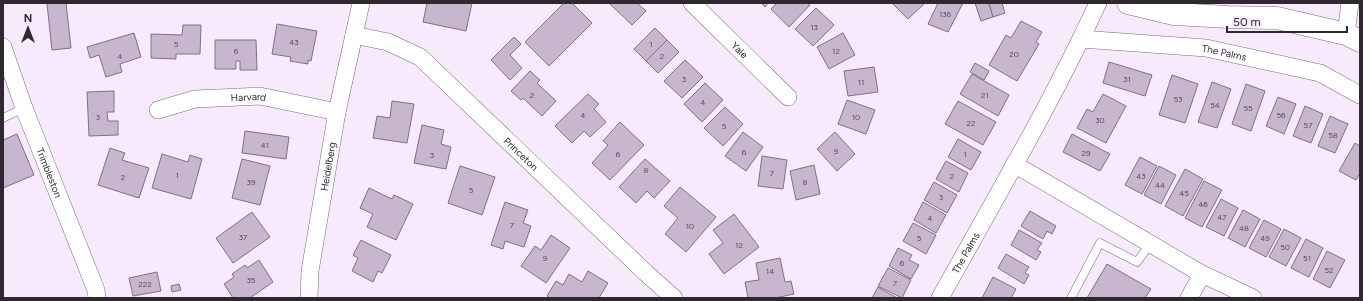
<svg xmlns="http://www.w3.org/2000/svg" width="1363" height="301" font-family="Figtree,sans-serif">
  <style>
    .building { fill: #c7b6cd; stroke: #807085 }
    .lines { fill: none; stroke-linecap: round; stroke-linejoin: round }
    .lane-casing { stroke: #79697e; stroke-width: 9 }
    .street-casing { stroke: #79697e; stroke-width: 18 }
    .secondary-casing { stroke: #79697e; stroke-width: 23 }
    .lane { stroke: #fff; stroke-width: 8 }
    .street { stroke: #fff; stroke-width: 17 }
    .secondary { stroke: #fff; stroke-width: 22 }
    .labels { text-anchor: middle; stroke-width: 3; stroke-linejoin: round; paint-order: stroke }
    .number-label { font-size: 8px; fill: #554c58 }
    .street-label { font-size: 10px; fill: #2f2831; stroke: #f8eafd }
  </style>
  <rect width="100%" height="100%" fill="#f8eafd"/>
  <g class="building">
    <polygon points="45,3 66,3 71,48 52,50 47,4"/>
    <polygon points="427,3 472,3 466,31 423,22"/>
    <polygon points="564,3 572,3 592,23 549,66 525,42"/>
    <polygon points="609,3 637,3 646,11 632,25"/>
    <polygon points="761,3 768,3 765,7"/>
    <polygon points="777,3 807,3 810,5 789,27 771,9"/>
    <polygon points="892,3 925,3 908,19"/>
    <polygon points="938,3 963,3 948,32 928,24"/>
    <polygon points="975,3 989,3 993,17 981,21"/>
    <polygon points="989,3 1002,3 1005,13 993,17"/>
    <polygon points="816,8 834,25 813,46 795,29"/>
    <polygon points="1021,21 1042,32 1036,42 1039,44 1017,81 989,65 1006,35 1011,38"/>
    <polygon points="277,24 317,31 311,61 308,60 308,64 290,61 291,57 272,54"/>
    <polygon points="183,25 201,25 200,54 176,54 176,59 151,58 151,34 182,35"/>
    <polygon points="655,28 667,40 646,61 634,49"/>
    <polygon points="134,33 141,57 120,64 122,72 106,77 99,55 90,58 87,47"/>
    <polygon points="843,33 855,55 829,69 817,47"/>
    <polygon points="514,37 521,44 510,55 522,68 510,80 491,60"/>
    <polygon points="215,40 256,40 257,70 240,70 240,61 236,61 236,69 215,69"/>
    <polygon points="667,40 679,52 658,73 646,61"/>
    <polygon points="685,60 703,77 682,98 664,81"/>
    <polygon points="1109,62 1152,75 1145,96 1103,83"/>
    <polygon points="975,63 989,71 984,80 970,72"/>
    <polygon points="874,67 878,92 848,96 844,71"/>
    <polygon points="530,71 540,80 537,83 556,101 542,116 523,98 521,100 511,91"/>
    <polygon points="972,74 1009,95 998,116 960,94"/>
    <polygon points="1172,75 1198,84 1185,123 1159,115"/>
    <polygon points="1212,82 1231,89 1217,128 1198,122"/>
    <polygon points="705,83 723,100 702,122 684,104"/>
    <polygon points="1246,84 1265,91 1251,131 1232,124"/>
    <polygon points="114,91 114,112 107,112 108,121 118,121 118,135 89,136 87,92"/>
    <polygon points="588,94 599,104 594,109 606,122 590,137 584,131 572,143 555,126"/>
    <polygon points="1103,94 1126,106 1106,143 1077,128 1087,109 1093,112"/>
    <polygon points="1278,97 1296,104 1284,134 1266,126"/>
    <polygon points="847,100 875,110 866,134 838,124"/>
    <polygon points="392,101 414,104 407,143 373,138 377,116 390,118"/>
    <polygon points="958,101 996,122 983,145 945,124"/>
    <polygon points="1305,106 1323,114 1311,143 1293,136"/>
    <polygon points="725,107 743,124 723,146 704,128"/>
    <polygon points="1330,116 1348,124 1335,153 1318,146"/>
    <polygon points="620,122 644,145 610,180 592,163 608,145 603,141"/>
    <polygon points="422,125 444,130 441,144 451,147 446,169 414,163"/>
    <polygon points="245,131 289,137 286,159 242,153"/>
    <polygon points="743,132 763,147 746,171 725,156"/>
    <polygon points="835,132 855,154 837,171 817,149"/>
    <polygon points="17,134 34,175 3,188 3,140"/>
    <polygon points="1072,134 1110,154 1100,171 1063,152"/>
    <polygon points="958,139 981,152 971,170 948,157"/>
    <polygon points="1355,143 1360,146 1360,173 1356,180 1339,171"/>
    <polygon points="110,148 125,153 122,160 149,168 139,198 98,185"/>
    <polygon points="162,154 188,162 190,155 202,159 191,199 152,188"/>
    <polygon points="762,156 787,160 783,189 758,186"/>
    <polygon points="1140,157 1157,166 1142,194 1125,185"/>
    <polygon points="242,159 270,166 260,205 232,198"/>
    <polygon points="645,159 670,181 654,198 647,191 636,203 619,187"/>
    <polygon points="946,161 968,173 959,192 936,179"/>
    <polygon points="814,165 820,194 796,200 790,171"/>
    <polygon points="460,166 495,177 482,215 448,203"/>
    <polygon points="1159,166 1176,175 1161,204 1144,195"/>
    <polygon points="1185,169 1203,179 1183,216 1165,206"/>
    <polygon points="1204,181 1222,190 1202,227 1185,218"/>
    <polygon points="934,182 957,195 947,213 924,200"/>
    <polygon points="680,187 716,217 686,252 665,234 678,218 664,206"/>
    <polygon points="369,188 392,199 394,195 413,204 396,240 367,227 373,214 360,208"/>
    <polygon points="1221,199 1238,208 1224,236 1206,227"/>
    <polygon points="505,202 528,210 523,223 531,226 524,247 505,241 503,249 491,245"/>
    <polygon points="923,202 946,215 936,233 914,220"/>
    <polygon points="1243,210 1260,219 1245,247 1228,238"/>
    <polygon points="1030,211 1056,226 1052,234 1047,231 1043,239 1021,226"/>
    <polygon points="252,212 270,237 233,263 216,238"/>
    <polygon points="734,214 759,247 724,274 709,254 723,243 713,230"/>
    <polygon points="1264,220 1281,229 1266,257 1249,248"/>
    <polygon points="913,223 936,235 926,254 903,241"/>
    <polygon points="1284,229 1301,238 1286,266 1269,257"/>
    <polygon points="1019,230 1042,243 1037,250 1041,252 1036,260 1011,245"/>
    <polygon points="551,235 570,248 546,283 521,266 535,246 541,250"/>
    <polygon points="1306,239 1323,248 1309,277 1291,268"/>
    <polygon points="361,240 391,255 382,273 378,271 373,282 352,271 358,258 353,255"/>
    <polygon points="898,248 912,255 909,260 919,265 911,279 889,266"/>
    <polygon points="1327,251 1345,260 1330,288 1313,279"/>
    <polygon points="1006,254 1029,267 1025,273 1029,275 1024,284 998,268"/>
    <polygon points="780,258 785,282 791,281 794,294 775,298 748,298 745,282 759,280 756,263"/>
    <polygon points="259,260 273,282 250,298 233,298 224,284 234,277 232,274 245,265 247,268"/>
    <polygon points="1107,264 1151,289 1145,298 1087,298"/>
    <polygon points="888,268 911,280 902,298 878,286"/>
    <polygon points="588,271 608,283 599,298 550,298 547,296 556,281 563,285 569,274 582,282"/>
    <polygon points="157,272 161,291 133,296 129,278"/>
    <polygon points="993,277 1016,289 1011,298 982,298"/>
    <polygon points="179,284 181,290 172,292 171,286"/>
    <polygon points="878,287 897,298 872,298"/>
  </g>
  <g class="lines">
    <defs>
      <g id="lane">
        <polyline points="3,118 24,108"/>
        <polyline points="1071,298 1100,243 1137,262 1150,244"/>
      </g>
      <g id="street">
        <path id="s1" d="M692,3l96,94"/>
        <polyline points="1346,34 1350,3"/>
        <path id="s2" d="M354,35l34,7 32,15 226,216 28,25"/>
        <path id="s3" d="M1081,39l125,9 114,25 40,22"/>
        <path id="s4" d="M3,47l21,61 72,182 1,8"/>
        <path id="s5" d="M158,110l37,-11 65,-3 77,16"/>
        <polyline points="1014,164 1202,274 1253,298"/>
        <path id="s6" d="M309,298l1,-27 27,-159 24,-109"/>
        <path id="s7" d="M940,298c54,-97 111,-194 158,-295"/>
        <polyline points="1189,298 1202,274"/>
      </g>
      <polyline id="secondary" points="1128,3 1174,14 1228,17 1277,18 1346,34 1360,41"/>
    </defs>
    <use href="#lane" class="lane-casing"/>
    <use href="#street" class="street-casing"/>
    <use href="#secondary" class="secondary-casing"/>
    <use href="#lane" class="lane"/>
    <use href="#street" class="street"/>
    <use href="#secondary" class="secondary"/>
  </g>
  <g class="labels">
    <g class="number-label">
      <text x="945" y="17">136</text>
      <text x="814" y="30">13</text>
      <text x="294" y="45">43</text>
      <text x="176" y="47">5</text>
      <text x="651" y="47">1</text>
      <text x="236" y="54">6</text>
      <text x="836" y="54">12</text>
      <text x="1014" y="57">20</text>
      <text x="120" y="59">4</text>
      <text x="662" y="59">2</text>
      <text x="684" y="82">3</text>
      <text x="1127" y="82">31</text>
      <text x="861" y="85">11</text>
      <text x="532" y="98">2</text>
      <text x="985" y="98">21</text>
      <text x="1178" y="102">53</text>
      <text x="703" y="105">4</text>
      <text x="1215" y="108">54</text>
      <text x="1248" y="111">55</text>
      <text x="583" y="118">4</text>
      <text x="1281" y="118">56</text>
      <text x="98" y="120">3</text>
      <text x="856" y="120">10</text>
      <text x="1100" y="123">30</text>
      <text x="971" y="126">22</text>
      <text x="1308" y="128">57</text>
      <text x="724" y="129">5</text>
      <text x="1333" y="138">58</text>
      <text x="265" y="148">41</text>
      <text x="836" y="154">9</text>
      <text x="744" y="155">6</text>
      <text x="1086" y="156">29</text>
      <text x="618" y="157">6</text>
      <text x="965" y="157">1</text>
      <text x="432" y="158">3</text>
      <text x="646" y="173">8</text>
      <text x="772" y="176">7</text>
      <text x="177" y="178">1</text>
      <text x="952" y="179">2</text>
      <text x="1141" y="179">43</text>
      <text x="123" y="180">2</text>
      <text x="251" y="185">39</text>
      <text x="805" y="185">8</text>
      <text x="1160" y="188">44</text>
      <text x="471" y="193">5</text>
      <text x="1184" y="196">45</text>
      <text x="941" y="200">3</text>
      <text x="1203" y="207">46</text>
      <text x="1222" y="220">47</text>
      <text x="930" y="221">4</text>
      <text x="512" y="228">7</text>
      <text x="690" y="229">10</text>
      <text x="1244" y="231">48</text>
      <text x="243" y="240">37</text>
      <text x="919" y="241">5</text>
      <text x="1265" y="241">49</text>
      <text x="739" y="248">12</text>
      <text x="1285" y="250">50</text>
      <text x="545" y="261">9</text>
      <text x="1307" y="261">51</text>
      <text x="902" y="266">6</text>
      <text x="1329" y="273">52</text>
      <text x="770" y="274">14</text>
      <text x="251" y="283">35</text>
      <text x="895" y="286">7</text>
      <text x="145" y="287">222</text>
    </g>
    <g class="street-label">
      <text dy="4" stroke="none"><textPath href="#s1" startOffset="67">Yale</textPath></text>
      <text dy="4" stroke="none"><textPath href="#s3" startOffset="144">The Palms</textPath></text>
      <text dy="4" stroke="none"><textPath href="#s5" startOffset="92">Harvard</textPath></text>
      <text dy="4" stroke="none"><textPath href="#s2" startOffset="210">Princeton</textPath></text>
      <text dy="4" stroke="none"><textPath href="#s6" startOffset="133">Heidelberg</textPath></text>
      <text dy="4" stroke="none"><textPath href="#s4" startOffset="134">Trimbleston</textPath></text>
      <text dy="4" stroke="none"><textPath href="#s7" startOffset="52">The Palms</textPath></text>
    </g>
  </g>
  <rect width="1363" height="301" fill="none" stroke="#2f2831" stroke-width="8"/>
  <g transform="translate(28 28)" stroke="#f8eafd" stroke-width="3" paint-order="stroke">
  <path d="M0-3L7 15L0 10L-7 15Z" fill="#2f2831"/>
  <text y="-6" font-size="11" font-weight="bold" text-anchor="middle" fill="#2f2831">N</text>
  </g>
  <path d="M1227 26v6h120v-6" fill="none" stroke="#2f2831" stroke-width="2"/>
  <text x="1233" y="26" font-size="12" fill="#2f2831" stroke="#f8eafd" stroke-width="3" paint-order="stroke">50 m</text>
</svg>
